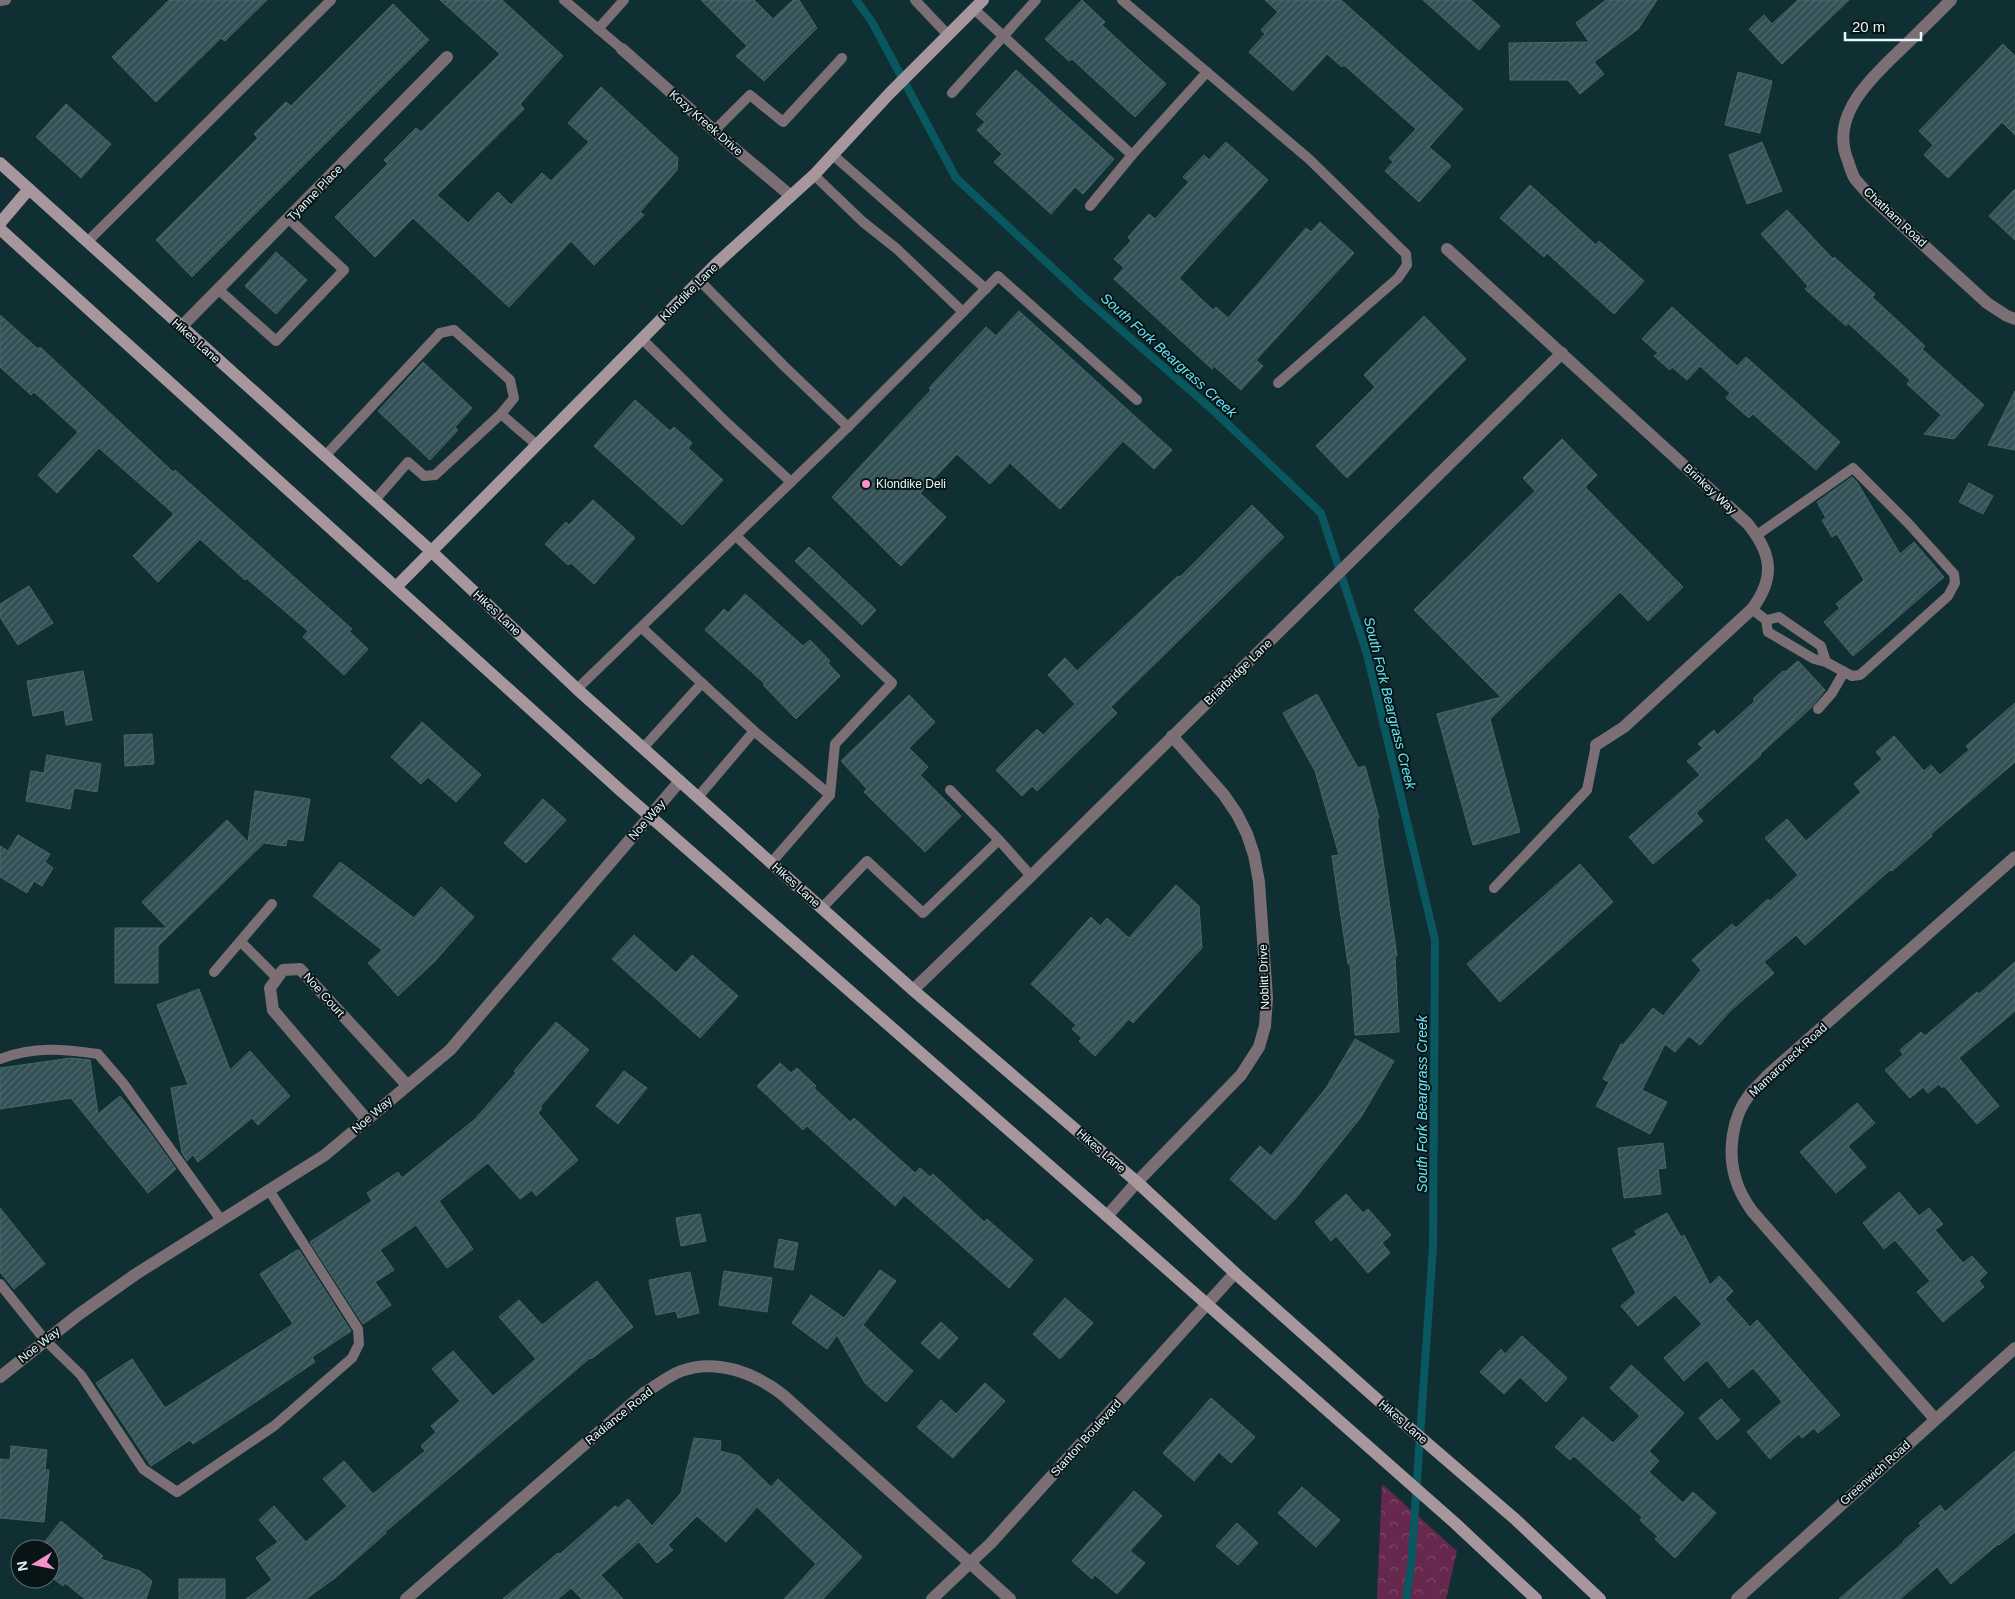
<svg xmlns="http://www.w3.org/2000/svg" width="2015" height="1599" font-family="Arial,sans-serif">
  <style>
    .forest { fill: url(#forest-crowns) }
    .lines { fill: none; stroke-linecap: round; stroke-linejoin: round }
    .stream { stroke: #09575f; stroke-width: 8 }
    .building { fill: url(#building-hatch); stroke: #47666a }
    .lane { stroke: #7b6f75; stroke-width: 10 }
    .street { stroke: #7b6f75; stroke-width: 12 }
    .secondary { stroke: #a8969f; stroke-width: 12 }
    .poi-dot { fill: #f890ca; stroke: #081517; stroke-width: 2 }
    .labels { text-anchor: middle; stroke-width: 4; stroke-linejoin: round; paint-order: stroke }
    .street-label { font-size: 12px; fill: #e6f8fa; stroke: #081517 }
    .poi-label { font-size: 12px; fill: #e6f8fa; stroke: #081517; text-anchor: start }
    .water-label { font-size: 14px; font-style: italic; fill: #65e7f8; stroke: #081517 }
  </style>
  <defs>
    <pattern id="forest-crowns" width="20" height="18" patternUnits="userSpaceOnUse" patternTransform="scale(1.25)"><rect width="20" height="18" fill="#66284d"/><path d="M2 6a3 3 0 1 1 6 0M12 15a3 3 0 1 1 6 0" fill="none" stroke="#7c4868"/></pattern>
    <pattern id="building-hatch" width="6" height="6" patternUnits="userSpaceOnUse" patternTransform="scale(1.25)"><rect width="6" height="6" fill="#325055"/><path d="M-1 1l2-2M0 6l6-6M5 7l2-2" fill="none" stroke="#506a6e"/></pattern>
  </defs>
  <rect width="100%" height="100%" fill="#102f33"/>
  <polygon class="forest" points="1382,1484 1457,1551 1446,1599 1377,1599"/>
  <g class="lines">
    <polyline class="stream" points="856,0 872,22 956,178 1087,300 1216,413 1321,513 1367,654 1435,940 1433,1247 1411,1567 1406,1599"/>
  </g>
  <g class="building">
    <polygon points="169,0 267,0 225,41 221,38 156,102 112,57"/>
    <polygon points="440,0 502,0 563,56 520,104 524,109 437,195 468,223 498,192 511,205 542,173 551,181 589,142 568,123 601,87 678,158 677,170 640,212 644,215 594,265 571,241 509,307 413,218 375,257 335,217 388,164 384,160 416,128 421,132 500,54"/>
    <polygon points="701,0 754,0 773,19 793,0 799,0 817,28 764,81 736,56 747,46"/>
    <polygon points="1082,0 1105,22 1102,25 1166,84 1135,117 1072,59 1069,61 1045,39"/>
    <polygon points="1265,0 1341,0 1463,109 1429,147 1451,166 1419,202 1385,171 1393,162 1389,158 1416,129 1344,65 1342,67 1327,54 1293,91 1249,52 1265,34 1261,30 1278,12"/>
    <polygon points="1423,0 1471,0 1500,26 1479,50"/>
    <polygon points="1606,0 1657,0 1638,29 1594,62 1604,74 1580,94 1568,80 1510,80 1509,43 1589,42 1576,23"/>
    <polygon points="1798,0 1849,0 1782,64 1749,29 1764,15 1772,24"/>
    <polygon points="393,4 429,40 192,277 156,240 258,138 254,134 286,102 291,106"/>
    <polygon points="2003,44 2015,56 2015,135 2002,122 1948,178 1924,155 1933,145 1919,131"/>
    <polygon points="1016,70 1114,159 1083,194 1075,187 1051,214 994,162 1002,154 977,130 985,122 976,114"/>
    <polygon points="1738,72 1772,81 1760,133 1725,125"/>
    <polygon points="66,104 111,144 81,178 36,137"/>
    <polygon points="1226,142 1268,180 1179,278 1213,310 1216,307 1228,318 1306,228 1311,232 1320,222 1354,253 1256,360 1263,366 1241,390 1214,366 1212,369 1114,279 1124,268 1114,259 1131,241 1128,237 1149,214 1155,219 1189,182 1183,177 1204,155 1209,160"/>
    <polygon points="1762,142 1782,191 1747,204 1729,155"/>
    <polygon points="1530,185 1596,245 1599,241 1644,281 1614,314 1547,253 1544,257 1500,218"/>
    <polygon points="2015,189 2015,240 1989,216"/>
    <polygon points="1787,210 1833,259 1834,257 1875,294 1872,297 1925,346 1922,349 1984,405 1954,439 1924,434 1941,415 1907,384 1910,380 1848,323 1846,326 1805,289 1808,286 1761,234"/>
    <polygon points="276,252 307,280 276,314 245,286"/>
    <polygon points="1672,307 1737,366 1746,357 1840,442 1816,470 1753,414 1749,418 1726,398 1730,393 1700,366 1687,380 1672,367 1670,370 1654,356 1658,353 1642,339"/>
    <polygon points="1019,311 1172,450 1154,469 1123,441 1060,509 1010,463 990,484 957,454 920,493 946,517 901,566 832,497 931,390 929,388 986,327 996,336"/>
    <polygon points="0,315 38,349 40,347 173,472 175,470 352,629 349,631 368,649 344,675 303,637 308,631 246,578 245,580 200,539 158,582 133,556 174,514 99,448 57,493 38,475 78,432 34,392 31,395 0,367"/>
    <polygon points="1424,316 1466,359 1347,478 1316,446 1375,387 1364,375"/>
    <polygon points="423,362 472,408 455,427 458,430 430,460 378,411"/>
    <polygon points="2015,391 2015,450 1988,445"/>
    <polygon points="635,400 670,431 674,427 692,443 688,448 723,480 682,525 594,446"/>
    <polygon points="1562,439 1597,475 1585,487 1683,587 1648,621 1620,592 1490,719 1520,832 1473,845 1437,714 1501,697 1414,610 1535,491 1523,478"/>
    <polygon points="1852,477 1857,482 1900,554 1914,542 1944,577 1853,656 1824,622 1840,608 1836,604 1864,580 1837,534 1832,537 1822,520 1826,518 1817,502"/>
    <polygon points="1969,483 1993,496 1983,514 1959,502"/>
    <polygon points="593,500 635,538 594,584 571,563 568,565 545,544 566,522 569,525"/>
    <polygon points="1252,505 1284,537 1111,707 1117,713 1037,791 1032,786 1022,796 996,770 1037,729 1043,735 1075,704 1048,675 1065,658 1077,671 1178,576 1180,577"/>
    <polygon points="809,547 876,610 862,625 795,561"/>
    <polygon points="29,586 53,623 18,645 0,617 0,604"/>
    <polygon points="745,594 803,646 810,640 830,661 828,663 840,676 796,719 763,685 765,684 705,630 724,609 728,613"/>
    <polygon points="1798,661 1825,690 1812,707 1760,754 1761,755 1696,813 1703,821 1653,864 1629,837 1700,775 1687,761 1703,748 1698,744 1714,730 1717,735 1755,701 1753,699 1783,671 1785,672"/>
    <polygon points="83,671 92,720 66,725 64,710 33,716 27,681"/>
    <polygon points="1317,694 1358,768 1365,766 1379,818 1377,819 1397,956 1395,957 1399,1032 1355,1035 1350,963 1348,964 1332,856 1339,855 1315,771 1283,713"/>
    <polygon points="909,695 935,722 909,748 928,767 920,775 961,816 925,852 864,792 867,789 841,761"/>
    <polygon points="2015,703 2015,762 1931,834 1932,836 1892,871 1890,870 1805,945 1796,935 1764,962 1774,973 1730,1011 1700,1045 1689,1036 1675,1052 1665,1044 1642,1090 1667,1102 1650,1134 1596,1106 1609,1082 1603,1079 1621,1044 1623,1045 1653,1008 1663,1016 1701,970 1692,960 1732,924 1736,928 1768,899 1770,901 1798,875 1765,838 1787,819 1806,841 1861,792 1854,784 1882,759 1876,752 1894,736 1924,771 1931,765 1940,775 1969,750 1966,746"/>
    <polygon points="422,722 481,775 456,802 428,777 421,784 391,757"/>
    <polygon points="152,734 154,764 125,766 124,735"/>
    <polygon points="47,755 101,764 97,792 74,788 70,809 26,801 31,771 44,773"/>
    <polygon points="255,791 310,799 303,841 287,839 286,846 264,843 158,946 158,983 115,983 115,928 167,928 142,902 227,820 248,842"/>
    <polygon points="543,799 566,820 526,863 504,843"/>
    <polygon points="18,835 50,854 45,862 53,868 42,886 34,881 27,893 0,877 0,846 8,851"/>
    <polygon points="340,862 414,918 441,887 474,917 435,961 398,996 368,963 382,950 313,896"/>
    <polygon points="1580,864 1613,902 1500,1002 1467,964"/>
    <polygon points="1176,885 1199,906 1202,948 1133,1023 1129,1019 1095,1056 1079,1041 1082,1038 1072,1029 1076,1025 1031,984 1091,917 1100,926 1107,918 1129,938"/>
    <polygon points="634,935 676,973 692,955 738,996 700,1038 612,959"/>
    <polygon points="2015,962 2015,1011 1959,1058 1999,1106 1977,1124 1944,1086 1942,1088 1939,1084 1928,1093 1923,1087 1910,1098 1885,1070 1903,1055 1900,1050 1921,1032 1925,1036 1977,992 1979,994"/>
    <polygon points="199,989 230,1070 250,1051 290,1096 258,1125 252,1118 198,1162 193,1155 187,1161 182,1153 171,1088 188,1085 157,1005"/>
    <polygon points="556,1022 589,1050 540,1107 542,1108 538,1113 578,1160 536,1196 532,1190 520,1199 488,1163 439,1201 473,1249 447,1268 416,1225 380,1250 394,1270 375,1282 391,1305 363,1324 310,1242 372,1201 367,1193 398,1172 402,1178 474,1120 516,1073 514,1071"/>
    <polygon points="1355,1039 1394,1061 1361,1117 1295,1199 1275,1220 1230,1179 1260,1146 1271,1156 1326,1088"/>
    <polygon points="71,1058 90,1060 98,1114 120,1096 148,1130 176,1169 148,1193 71,1098 0,1109 0,1068"/>
    <polygon points="780,1063 791,1073 797,1068 816,1086 814,1088 850,1122 854,1118 915,1173 920,1168 930,1177 933,1174 984,1222 987,1219 1033,1260 1009,1288 904,1195 895,1206 807,1126 803,1130 757,1086"/>
    <polygon points="624,1071 647,1088 618,1124 596,1106"/>
    <polygon points="1857,1103 1875,1123 1848,1146 1866,1167 1836,1193 1800,1152"/>
    <polygon points="1663,1143 1666,1168 1658,1169 1661,1194 1624,1198 1618,1148"/>
    <polygon points="1899,1192 1919,1216 1929,1208 1943,1224 1935,1230 1963,1263 1972,1256 1987,1273 1979,1281 1984,1287 1943,1322 1917,1292 1930,1281 1895,1240 1884,1249 1863,1223"/>
    <polygon points="1346,1194 1363,1213 1368,1209 1391,1235 1382,1243 1390,1253 1368,1273 1336,1236 1331,1241 1315,1222"/>
    <polygon points="0,1208 45,1264 14,1289 0,1272"/>
    <polygon points="1667,1213 1681,1237 1684,1235 1710,1285 1719,1276 1733,1291 1725,1299 1750,1327 1757,1320 1840,1415 1818,1433 1814,1428 1802,1438 1799,1434 1770,1459 1747,1432 1782,1402 1753,1368 1729,1388 1707,1360 1684,1381 1664,1358 1702,1324 1675,1295 1638,1326 1621,1306 1636,1293 1612,1249 1637,1235 1635,1231"/>
    <polygon points="700,1214 706,1241 681,1246 676,1218"/>
    <polygon points="779,1239 798,1243 793,1270 774,1267"/>
    <polygon points="297,1250 299,1250 351,1331 312,1357 315,1362 193,1444 190,1440 151,1466 96,1383 132,1359 165,1408 293,1324 260,1274"/>
    <polygon points="880,1270 896,1281 863,1325 913,1371 886,1402 865,1383 837,1335 827,1349 792,1323 811,1295 844,1318"/>
    <polygon points="724,1271 772,1278 767,1312 719,1305"/>
    <polygon points="690,1272 699,1313 678,1318 676,1311 656,1315 649,1280"/>
    <polygon points="597,1281 633,1327 591,1359 590,1358 385,1532 386,1533 335,1578 306,1599 246,1599 272,1580 256,1558 278,1542 259,1520 274,1506 306,1542 347,1506 323,1479 344,1461 373,1494 425,1451 421,1446 436,1432 431,1426 460,1401 432,1369 453,1351 493,1396 536,1359 499,1317 519,1300 542,1325"/>
    <polygon points="1065,1298 1093,1323 1060,1359 1033,1334"/>
    <polygon points="941,1322 958,1338 939,1359 921,1343"/>
    <polygon points="1522,1336 1567,1378 1546,1402 1520,1377 1504,1394 1480,1372 1501,1349 1505,1354"/>
    <polygon points="1631,1365 1684,1413 1649,1451 1659,1461 1649,1472 1683,1503 1693,1492 1716,1513 1675,1558 1655,1539 1658,1537 1640,1520 1642,1517 1574,1456 1570,1460 1555,1447 1583,1417 1613,1443 1640,1416 1610,1388"/>
    <polygon points="985,1383 1005,1401 953,1458 917,1427 941,1400 956,1414"/>
    <polygon points="1211,1398 1255,1437 1231,1463 1219,1452 1194,1481 1163,1453"/>
    <polygon points="1721,1399 1740,1420 1717,1440 1699,1418"/>
    <polygon points="694,1438 721,1441 720,1451 739,1456 771,1487 778,1479 862,1557 823,1599 784,1599 816,1564 757,1507 726,1542 697,1516 668,1545 673,1550 657,1563 639,1542 601,1575 623,1599 582,1599 571,1588 558,1599 503,1599 558,1553 560,1554 615,1506 618,1508 628,1499 652,1526 681,1493"/>
    <polygon points="11,1446 47,1450 45,1470 49,1470 44,1522 0,1518 0,1459 10,1460"/>
    <polygon points="2015,1451 2015,1532 1999,1545 1998,1544 1951,1584 1937,1567 1900,1599 1839,1599 1904,1542 1903,1541 1921,1526 1919,1523 1940,1505 1945,1512"/>
    <polygon points="1302,1487 1340,1520 1316,1547 1278,1513"/>
    <polygon points="1134,1491 1162,1516 1130,1551 1145,1563 1117,1594 1095,1575 1092,1579 1072,1561"/>
    <polygon points="61,1521 103,1556 100,1559 140,1571 152,1581 146,1599 85,1599 65,1583 63,1586 50,1576 50,1549 39,1549"/>
    <polygon points="1237,1523 1258,1543 1238,1565 1216,1546"/>
    <rect x="179" y="1579" width="46" height="20"/>
  </g>
  <g class="lines">
    <g class="lane">
      <polyline points="564,0 622,49"/>
      <polyline points="915,0 948,35"/>
      <polyline points="1122,0 1309,159 1406,254 1407,265 1398,278 1278,383"/>
      <polyline points="0,1 6,0"/>
      <polyline points="974,9 1132,155 1207,72"/>
      <polyline points="598,29 624,0"/>
      <polyline points="952,93 1036,0"/>
      <polyline points="714,131 750,95 783,122 842,58"/>
      <polyline points="833,155 986,289"/>
      <polyline points="1090,206 1132,155"/>
      <polyline points="87,242 331,0"/>
      <polyline points="700,281 784,366 848,427"/>
      <polyline points="219,290 276,341 344,270 289,219"/>
      <polyline points="963,312 998,276 1137,400"/>
      <polyline points="642,339 727,423 791,482"/>
      <polyline points="501,414 537,445"/>
      <polyline points="325,456 440,333 454,330 510,380 514,398 501,414 435,475 424,476 408,462 375,500"/>
      <polyline points="1757,535 1853,468 1908,523 1954,574 1955,583 1948,596 1860,675 1852,676 1826,662"/>
      <polyline points="736,536 892,683 835,744 830,795 771,863"/>
      <polyline points="1752,609 1766,620 1768,632 1814,659 1826,662 1821,646 1779,617 1766,620"/>
      <polyline points="642,628 754,731 830,795"/>
      <polyline points="577,689 848,427 963,312 897,249 863,222 814,175"/>
      <polyline points="1818,709 1832,693 1844,672"/>
      <polyline points="643,748 702,683"/>
      <polyline points="950,790 999,840"/>
      <polyline points="698,797 754,731"/>
      <polyline points="1494,888 1587,790 1596,745"/>
      <polyline points="822,908 867,861 923,913 999,840 1031,876"/>
      <polyline points="241,942 277,978"/>
      <polyline points="214,972 272,904"/>
      <path d="M0,1059c34,-13 63,-10 98,-5l25,29 98,137"/>
      <polyline points="0,1284 45,1340 81,1375 143,1469 177,1492 274,1426 352,1358 359,1344 358,1329 269,1190"/>
    </g>
    <g class="street">
      <path d="M1951,0c-19,19 -38,38 -57,56 -28,28 -64,62 -46,105 2,6 4,13 7,18 5,6 10,11 15,17l117,107 20,13 8,3"/>
      <polyline points="622,49 735,149 791,196"/>
      <path d="M1447,249l300,274c25,30 29,54 5,86l-128,118 -28,18"/>
      <polyline points="181,327 447,57"/>
      <polyline points="913,990 1031,876 1562,353"/>
      <polyline points="367,1120 273,1010 270,988 283,970 300,969 407,1085"/>
      <polyline points="1107,1216 1137,1182 1241,1075 1259,1047 1265,1026 1267,998 1259,882 1254,855 1247,834 1237,814 1224,795 1172,736"/>
      <polyline points="0,1377 78,1315 136,1274 325,1155 450,1050 680,781"/>
      <path d="M1935,1419l-183,-208c-7,-10 -13,-20 -16,-31 -9,-27 -4,-64 14,-86 6,-7 13,-13 19,-20l246,-217"/>
      <path d="M406,1599l238,-206c12,-7 24,-17 37,-22 36,-13 74,2 102,24l227,204"/>
      <polyline points="932,1599 991,1543 1235,1273"/>
      <polyline points="1737,1599 2015,1348"/>
    </g>
    <g class="secondary">
      <polyline points="0,163 431,551 577,689 913,990 1137,1182 1235,1273 1406,1425 1515,1519 1600,1599"/>
      <polyline points="0,223 29,189"/>
      <polyline points="0,229 620,790 1107,1216 1456,1524 1536,1599"/>
      <polyline points="396,587 717,263 814,175 889,94 983,0"/>
    </g>
  </g>
  <circle class="poi-dot" cx="866" cy="484" r="5"/>
  <g class="labels">
    <g class="street-label">
      <text transform="translate(706 123) rotate(41)" y="4">Kozy Kreek Drive</text>
      <text transform="translate(315 193) rotate(-46)" y="4">Tyanne Place</text>
      <text transform="translate(1895 217) rotate(43)" y="4">Chatham Road</text>
      <text transform="translate(689 292) rotate(-45)" y="4">Klondike Lane</text>
      <text transform="translate(196 341) rotate(42)" y="4">Hikes Lane</text>
      <text transform="translate(1710 489) rotate(43)" y="4">Brinkey Way</text>
      <text transform="translate(497 613) rotate(43)" y="4">Hikes Lane</text>
      <text transform="translate(1238 672) rotate(-44)" y="4">Briarbridge Lane</text>
      <text transform="translate(647 820) rotate(-49)" y="4">Noe Way</text>
      <text transform="translate(796 885) rotate(42)" y="4">Hikes Lane</text>
      <text transform="translate(1264 977) rotate(-92)" y="4">Noblitt Drive</text>
      <text transform="translate(324 995) rotate(48)" y="4">Noe Court</text>
      <text transform="translate(1788 1060) rotate(-43)" y="4">Mamaroneck Road</text>
      <text transform="translate(372 1115) rotate(-41)" y="4">Noe Way</text>
      <text transform="translate(1101 1151) rotate(41)" y="4">Hikes Lane</text>
      <text transform="translate(39 1345) rotate(-38)" y="4">Noe Way</text>
      <text transform="translate(619 1416) rotate(-39)" y="4">Radiance Road</text>
      <text transform="translate(1403 1422) rotate(41)" y="4">Hikes Lane</text>
      <text transform="translate(1086 1438) rotate(-48)" y="4">Stanton Boulevard</text>
      <text transform="translate(1875 1473) rotate(-42)" y="4">Greenwich Road</text>
    </g>
    <g class="poi-label">
      <text x="876" y="488">Klondike Deli</text>
    </g>
    <g class="water-label">
      <text transform="translate(1169 355) rotate(42)" y="5">South Fork Beargrass Creek</text>
      <text transform="translate(1390 703) rotate(76)" y="5">South Fork Beargrass Creek</text>
      <text transform="translate(1422 1104) rotate(-90)" y="5">South Fork Beargrass Creek</text>
    </g>
  </g>
  <g transform="translate(35 1564) rotate(260)"><circle r="24" fill="#081517" stroke="#617072"/>
  <path d="M0-4L9 19L0 12L-9 19Z" fill="#f890ca"/>
  <text y="-8" font-size="14" font-weight="bold" text-anchor="middle" fill="#e6f8fa">N</text>
  </g>
  <path d="M1845 32v8h76v-8" fill="none" stroke="#e6f8fa" stroke-width="2.5"/>
  <text x="1852" y="32" font-size="15" fill="#e6f8fa" stroke="#081517" stroke-width="4" paint-order="stroke">20 m</text>
</svg>
